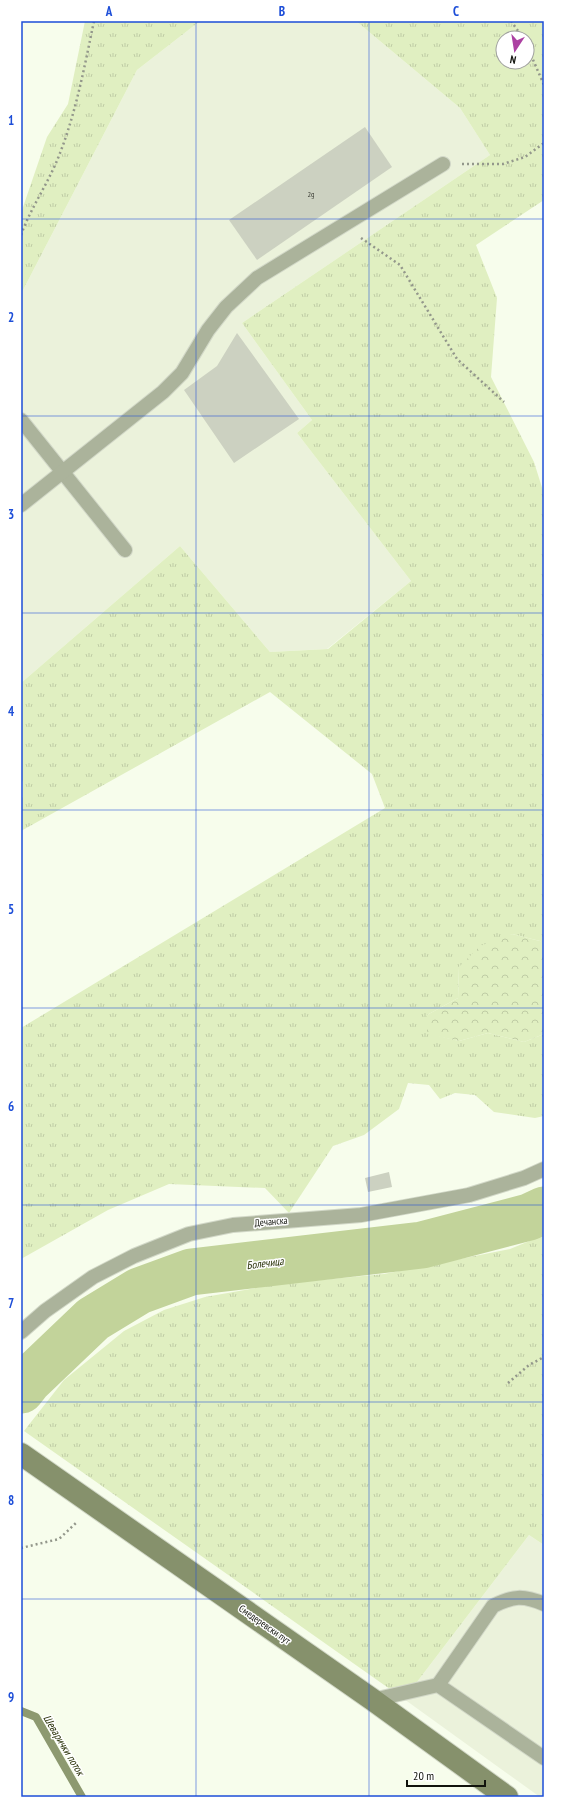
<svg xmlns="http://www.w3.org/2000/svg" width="565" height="1818" font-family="'PT Sans Narrow',sans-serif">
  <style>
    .built { fill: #ebf2db }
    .grass { fill: url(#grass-tufts); fill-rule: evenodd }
    .forest { fill: url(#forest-crowns) }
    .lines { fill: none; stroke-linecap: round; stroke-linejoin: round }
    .stream { stroke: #8d9970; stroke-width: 8 }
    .river { stroke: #c2d39a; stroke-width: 47 }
    .building { fill: #ccd1c1 }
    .lane-casing { stroke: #d2d8c8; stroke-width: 16 }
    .secondary-casing { stroke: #d2d8c8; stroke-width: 24 }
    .path { stroke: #93978b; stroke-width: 2.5; stroke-dasharray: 2 3; stroke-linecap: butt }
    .lane { stroke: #abb39b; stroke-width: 14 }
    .secondary { stroke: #86916c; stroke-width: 22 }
    .grid { fill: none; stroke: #1d4ed8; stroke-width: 1; stroke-opacity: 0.55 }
    .labels { text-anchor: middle; stroke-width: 3; stroke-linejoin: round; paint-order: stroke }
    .number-label { font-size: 8px; fill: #40423a }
    .street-label { font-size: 10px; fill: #11130d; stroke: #fff }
    .water-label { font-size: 11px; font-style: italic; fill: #252e03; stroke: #fff }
    .neatline { fill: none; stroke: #1d4ed8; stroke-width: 1.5 }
    .grid-label { font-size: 13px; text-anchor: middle; font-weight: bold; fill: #1d4ed8 }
  </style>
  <defs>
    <pattern id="grass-tufts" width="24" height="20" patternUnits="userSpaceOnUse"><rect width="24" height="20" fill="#e0efc1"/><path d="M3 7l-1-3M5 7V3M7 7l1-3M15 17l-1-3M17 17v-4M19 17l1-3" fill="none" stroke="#bfcca5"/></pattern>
    <pattern id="forest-crowns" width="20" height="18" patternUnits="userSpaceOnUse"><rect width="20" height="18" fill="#e0efc1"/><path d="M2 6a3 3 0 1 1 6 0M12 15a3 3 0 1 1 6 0" fill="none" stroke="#bfcca5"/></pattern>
  </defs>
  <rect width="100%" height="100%" fill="#f7fdec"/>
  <g class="built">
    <polygon points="200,21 356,21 460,108 490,155 242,323 312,420 297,433 411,581 327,649 270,652 180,546 21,683 21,294 137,70"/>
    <polygon points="529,1535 544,1545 544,1797 540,1797 404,1699"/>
  </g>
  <g class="grass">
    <polygon points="85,21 200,21 137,70 21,294 21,213 47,137 68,104"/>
    <path d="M356,21h188v179l-68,45 21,53 -6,79 43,85 10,32v448l-32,-8 -53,33 -1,31 -31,17v18l32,8 29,-8 36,9 20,-8v82l-9,2 -41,-6 -19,-17 -20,-2 -15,6 -11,-14 -21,-2 -9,26 -35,26 -31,11 -44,67 -24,-25 -96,-4 -61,26 -87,49v-231l364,-220 -13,-34 -102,-82 -249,139v-32l2,-2v-15l-2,-3v-96l159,-137 90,106 58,-3 83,-68 -114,-148 15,-13 -70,-97 248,-168 -30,-47zM503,38h24v24h-24z"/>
    <polygon points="544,1235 544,1545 529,1535 404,1699 24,1431 64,1380 124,1331 164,1310 205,1297 278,1284 384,1274 510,1249"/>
  </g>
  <polygon class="forest" points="512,934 544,942 544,1034 524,1042 488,1033 459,1041 427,1034 427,1015 458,998 459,967 480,946"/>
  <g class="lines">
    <g class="stream">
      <polyline points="21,1374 28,1381"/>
      <polyline points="21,1711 36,1717 82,1797"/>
    </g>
    <polyline class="river" points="21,1390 28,1381 93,1319 139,1291 191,1272 422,1245 529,1217 544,1210"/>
  </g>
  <g class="building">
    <polygon points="365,127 392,167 257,260 229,220"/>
    <polygon points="237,333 299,419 234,463 184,390 217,366"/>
    <polygon points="389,1172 392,1187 368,1192 365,1178"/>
  </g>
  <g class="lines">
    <defs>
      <g id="lane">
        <polyline points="21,420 125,550"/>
        <polyline points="21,505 163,392 182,373 208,330 226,307 257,278 443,164"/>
        <polyline points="21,1332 45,1311 93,1277 134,1256 189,1234 233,1225 361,1215 469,1195 524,1178 544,1169"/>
        <path d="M438,1685l55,-79c20,-10 30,-11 51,-2"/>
        <polyline points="373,1700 438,1685 544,1758"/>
      </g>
      <polyline id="secondary" points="21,1454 373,1700 507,1797"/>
    </defs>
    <use href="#lane" class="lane-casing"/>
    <use href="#secondary" class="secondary-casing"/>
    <g class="path">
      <polyline points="511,21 523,38"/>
      <polyline points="527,46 544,85"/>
      <polyline points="462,164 503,164 525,157 544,143"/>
      <path d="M21,235c9,-25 24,-47 35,-72 19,-45 28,-94 38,-142"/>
      <polyline points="361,238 400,265 457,359 504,402"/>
      <polyline points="508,1383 529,1365 544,1357"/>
      <polyline points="21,1548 59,1539 76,1523"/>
    </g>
    <use href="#lane" class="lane"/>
    <use href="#secondary" class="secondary"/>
  </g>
  <path class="grid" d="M196,21v1776M369,21v1776M21,219h523M21,416h523M21,613h523M21,810h523M21,1008h523M21,1205h523M21,1402h523M21,1599h523"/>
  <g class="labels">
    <g class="number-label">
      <text x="311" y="197">2g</text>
    </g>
    <g class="street-label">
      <text transform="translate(271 1221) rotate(-5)" y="4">Дечанска</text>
      <text transform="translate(265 1624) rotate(35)" y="4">Смедеревски пут</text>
    </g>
    <g class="water-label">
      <text transform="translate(265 1263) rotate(-7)" y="4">Болечица</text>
      <text transform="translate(64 1745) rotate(59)" y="4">Шеварички поток</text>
    </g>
  </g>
  <rect width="565" height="1818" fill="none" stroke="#ffffff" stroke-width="44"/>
  <g transform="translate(515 50) rotate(192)"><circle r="19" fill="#ffffff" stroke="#a0a19e"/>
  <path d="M0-3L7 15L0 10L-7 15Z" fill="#ac41a2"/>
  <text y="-6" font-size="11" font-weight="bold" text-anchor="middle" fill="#11130d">N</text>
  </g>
  <path d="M407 1780v6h78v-6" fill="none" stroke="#11130d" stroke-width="2"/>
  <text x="413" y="1780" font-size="12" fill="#11130d" stroke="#ffffff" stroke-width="3" paint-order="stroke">20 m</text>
  <rect x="22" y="22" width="521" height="1774" class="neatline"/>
  <g class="grid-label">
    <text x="109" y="16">A</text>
    <text x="282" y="16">B</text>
    <text x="456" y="16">C</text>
    <text x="11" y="125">1</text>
    <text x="11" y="322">2</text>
    <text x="11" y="519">3</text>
    <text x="11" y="716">4</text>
    <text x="11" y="914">5</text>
    <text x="11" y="1111">6</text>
    <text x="11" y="1308">7</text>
    <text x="11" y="1505">8</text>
    <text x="11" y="1702">9</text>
  </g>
</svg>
